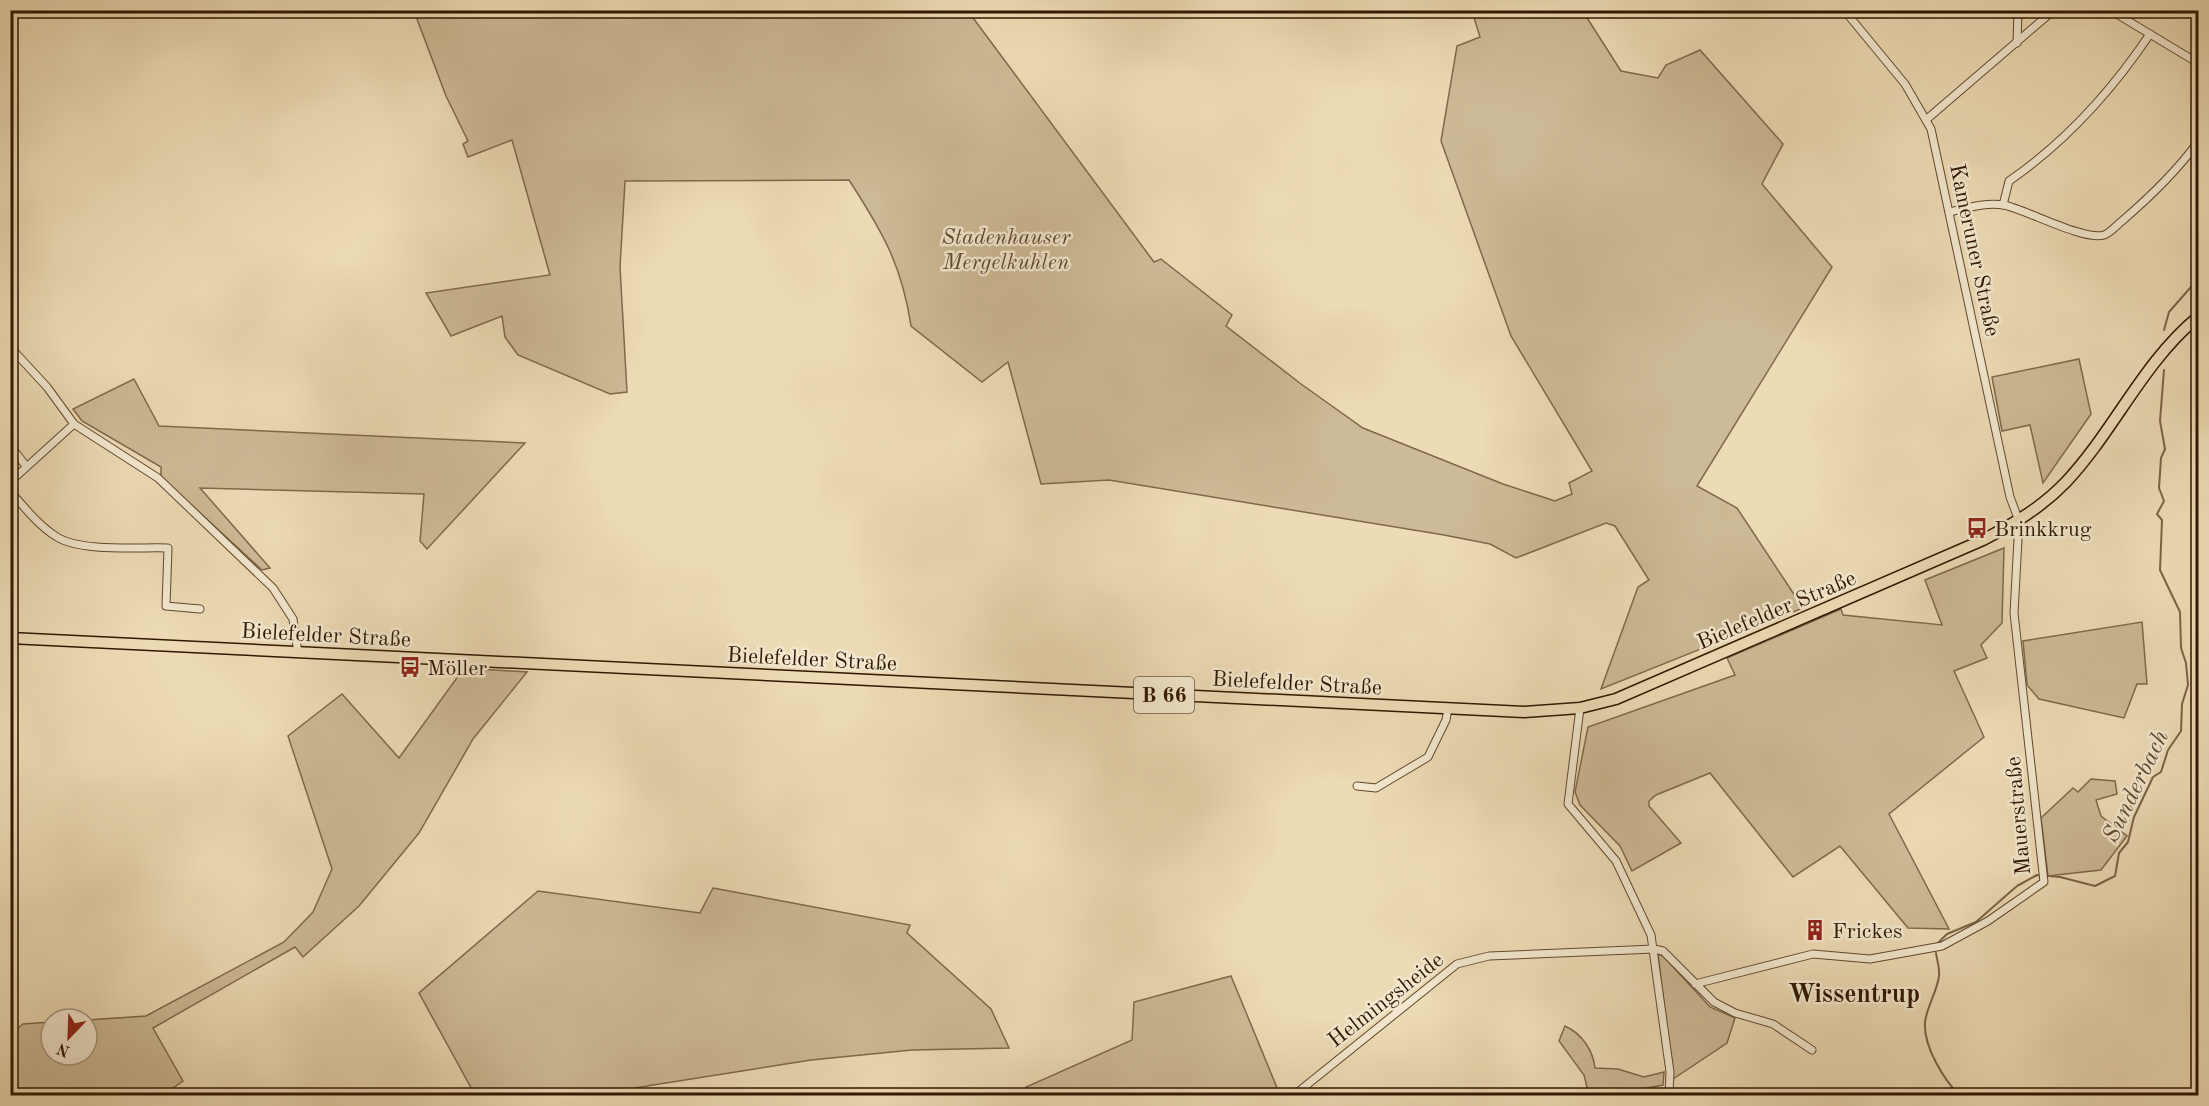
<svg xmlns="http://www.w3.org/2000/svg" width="2209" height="1106" font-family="'Old Standard TT',serif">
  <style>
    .green { fill: #cdba96; stroke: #7f684c; stroke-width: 1.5 }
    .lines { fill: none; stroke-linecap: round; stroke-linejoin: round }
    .stream { stroke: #7b6448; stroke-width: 2 }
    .minor-casing { stroke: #60472e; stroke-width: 9 }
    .primary-casing { stroke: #311601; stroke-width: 13 }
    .minor { stroke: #f3e8cf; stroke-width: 7 }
    .primary { stroke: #eddbb5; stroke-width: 10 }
    .labels { text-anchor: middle; stroke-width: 5; stroke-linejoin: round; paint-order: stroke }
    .shield { fill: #f3e8cf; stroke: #6b553f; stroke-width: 1.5 }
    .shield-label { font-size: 21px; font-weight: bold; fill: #311601 }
    .park-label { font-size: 22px; font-style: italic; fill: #60472e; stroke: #f3e8cf }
    .street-label { font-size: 22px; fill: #311601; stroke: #f3e8cf }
    .poi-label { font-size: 22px; fill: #311601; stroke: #f3e8cf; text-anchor: start }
    .water-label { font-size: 24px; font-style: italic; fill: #634a31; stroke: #f3e8cf }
    .quarter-label { font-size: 26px; font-weight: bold; fill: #311601; stroke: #f3e8cf }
  </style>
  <rect width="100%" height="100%" fill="#eddbb5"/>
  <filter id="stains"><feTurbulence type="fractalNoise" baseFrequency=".00333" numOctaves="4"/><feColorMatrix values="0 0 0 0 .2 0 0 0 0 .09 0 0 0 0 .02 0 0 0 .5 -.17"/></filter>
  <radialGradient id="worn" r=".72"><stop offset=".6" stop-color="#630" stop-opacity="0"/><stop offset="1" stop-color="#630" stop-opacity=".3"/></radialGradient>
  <g class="green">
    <path d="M1582,10l39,61 37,7 8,-13 34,-15 83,94 -21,40 70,83 -135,219 40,22 66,100 -202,81 37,-102 11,-7 -34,-54 -9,-3 -90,35 -26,-14 -46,-9 -335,-55 -68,4 -33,-122 -26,20 -71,-56c-9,-61 -29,-95 -62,-146l-224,1 -5,86 7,125 -17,2 -92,-39 -13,-18 -3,-21 -51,20 -25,-43 124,-18 -38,-135 -44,17 -5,-13 5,-3 -22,-45 -32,-85h554l186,251 7,-3 71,56 -6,11 75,58 62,44 140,56 52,17 17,-7 -3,-11 23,-12 -81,-135 -70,-195 16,-95 23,-9 -8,-26z"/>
    <polygon points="2079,359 2091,414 2043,483 2030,425 2002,431 1992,377"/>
    <polygon points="134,379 159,426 525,443 427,549 420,541 424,494 200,488 270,568 262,570 161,477 161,467 82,421 73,409"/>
    <polygon points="2004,548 2002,623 1981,645 1987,658 1954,671 1984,737 1889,814 1949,929 1908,928 1840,846 1793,877 1710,773 1656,795 1649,801 1649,806 1681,843 1632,871 1620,846 1580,805 1575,792 1588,727 1735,675 1727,658 1841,609 1843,615 1942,625 1925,580"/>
    <polygon points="2142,622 2147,684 2137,684 2124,718 2039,699 2027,685 2023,641"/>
    <polygon points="464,668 527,672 473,739 419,833 359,906 303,957 295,947 153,1028 183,1081 163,1095 11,1095 11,1034 23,1024 51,1022 51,1055 87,1055 87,1020 146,1016 284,942 313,912 332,869 288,736 342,694 399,758"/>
    <polygon points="2091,779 2115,781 2117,794 2096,800 2101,816 2127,836 2101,870 2048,876 2041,818 2073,788 2078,792"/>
    <polygon points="713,888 910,925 907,933 991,1009 1009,1048 912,1050 811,1060 590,1095 475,1095 419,993 538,891 700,913"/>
    <polygon points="1658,954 1663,956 1710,1007 1735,1018 1727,1043 1673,1079"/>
    <polygon points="1231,976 1280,1095 1030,1095 1026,1087 1132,1040 1134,1002"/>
    <path d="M1565,1026c17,8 28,24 30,42l23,1 26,8 20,-5 -1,13 -21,4 -11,6h-42l-5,-20 -25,-34z"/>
  </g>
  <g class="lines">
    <g class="stream">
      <polyline points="2164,330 2169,312 2198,279"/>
      <polyline points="1936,945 1947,934 1976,922 2017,886 2037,875 2060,877 2095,886 2115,876 2119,853 2128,842 2134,817 2153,777 2161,772 2168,750 2181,731 2182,704 2188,685 2186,663 2181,648 2180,612 2160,570 2162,520 2157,514 2164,501 2159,488 2161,458 2165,449 2160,421 2164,370"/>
      <path d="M1936,953c1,7 4,16 3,23 -2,16 -12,30 -14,46 -2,24 19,58 35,74"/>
    </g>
    <defs>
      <g id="minor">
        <polyline points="2110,10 2198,63"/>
        <polyline points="2017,43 2018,10"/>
        <polyline points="1927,119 2054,10"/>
        <path d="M2003,205l6,-24c58,-40 102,-89 141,-147"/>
        <path d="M1950,212c17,-4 36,-10 54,-7 23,5 80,36 100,30 6,-2 13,-10 18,-14 28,-24 54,-49 76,-79"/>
        <polyline points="10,347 47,387 74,424 158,478 273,588 293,619 298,653"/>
        <polyline points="16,453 26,466"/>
        <polyline points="10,482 74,424"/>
        <path d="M10,491c14,16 29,35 47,46 24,15 82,10 111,11l-2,58 34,3"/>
        <polyline points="1580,708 1568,804 1616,861 1651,935 1670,1072 1669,1096"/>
        <polyline points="1357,786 1376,788 1428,757 1446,720 1448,708"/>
        <polyline points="1695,984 1813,954 1870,959 1942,946 1988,921 2044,882 2014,613 2019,521 2010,497 1931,129 1905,84 1844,10"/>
        <polyline points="1293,1096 1457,964 1489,956 1654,949 1663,951 1714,1002 1735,1013 1773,1024 1812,1050"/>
      </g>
      <path id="primary" d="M10,638l1514,74 56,-4 36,-9 367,-159c30,-16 58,-32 83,-58 48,-51 77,-120 132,-165"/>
    </defs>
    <use href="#minor" class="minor-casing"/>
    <use href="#primary" class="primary-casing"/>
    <use href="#minor" class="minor"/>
    <use href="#primary" class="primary"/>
  </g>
  <defs>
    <symbol id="bus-bare" viewBox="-9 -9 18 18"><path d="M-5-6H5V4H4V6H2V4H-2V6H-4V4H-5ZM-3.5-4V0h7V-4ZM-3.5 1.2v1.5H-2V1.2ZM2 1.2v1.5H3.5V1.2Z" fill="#8f2418" stroke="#f3e8cf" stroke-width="2.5" paint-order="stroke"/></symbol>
    <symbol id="building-bare" viewBox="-9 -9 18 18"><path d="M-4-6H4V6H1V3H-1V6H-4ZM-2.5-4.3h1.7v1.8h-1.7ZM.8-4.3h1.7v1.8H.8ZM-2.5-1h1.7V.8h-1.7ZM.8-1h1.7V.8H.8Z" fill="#8f2418" stroke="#f3e8cf" stroke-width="2.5" paint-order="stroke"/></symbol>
  </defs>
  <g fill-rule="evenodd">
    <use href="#bus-bare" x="1962" y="513" width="30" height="30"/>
    <use href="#bus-bare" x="395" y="652" width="30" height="30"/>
    <use href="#building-bare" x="1800" y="915" width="30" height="30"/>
  </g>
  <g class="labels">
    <rect class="shield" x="1134" y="677" width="60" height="36" rx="4.5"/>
    <g class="shield-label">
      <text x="1164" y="702">B 66</text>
    </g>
    <g class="park-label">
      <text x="1006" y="244">Stadenhauser<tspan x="1006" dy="25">Mergelkuhlen</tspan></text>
    </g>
    <g class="street-label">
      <text transform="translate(1976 250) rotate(78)" y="8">Kameruner Straße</text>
      <text transform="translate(1776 609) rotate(-23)" y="8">Bielefelder Straße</text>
      <text transform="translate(326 634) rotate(3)" y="8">Bielefelder Straße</text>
      <text transform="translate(812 658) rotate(3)" y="8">Bielefelder Straße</text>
      <text transform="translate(1297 682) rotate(3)" y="8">Bielefelder Straße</text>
      <text transform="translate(2017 816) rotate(-95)" y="8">Mauerstraße</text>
      <text transform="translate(1385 999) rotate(-38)" y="8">Helmingsheide</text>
    </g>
    <g class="poi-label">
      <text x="1994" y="536">Brinkkrug</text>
      <text x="427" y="675">Möller</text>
      <text x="1832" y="938">Frickes</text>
    </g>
    <g class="water-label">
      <text transform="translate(2135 786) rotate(-64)" y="8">Sunderbach</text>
    </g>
    <g class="quarter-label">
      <text x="1854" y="1002">Wissentrup</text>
    </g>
  </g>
  <rect width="2209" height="1106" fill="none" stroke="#eddbb5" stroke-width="36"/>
  <rect x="12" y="12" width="2185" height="1082" fill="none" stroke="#311601" stroke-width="3"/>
  <rect x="18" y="18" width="2173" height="1070" fill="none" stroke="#311601" stroke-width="1.5"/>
  <g transform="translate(69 1037) rotate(203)"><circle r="28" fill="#f3e8cf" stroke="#a5947d" stroke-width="1.5"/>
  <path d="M0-4.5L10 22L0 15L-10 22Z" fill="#8f2418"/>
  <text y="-9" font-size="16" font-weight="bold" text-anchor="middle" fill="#311601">N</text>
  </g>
  <rect width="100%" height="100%" filter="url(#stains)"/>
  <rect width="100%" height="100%" fill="url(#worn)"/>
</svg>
